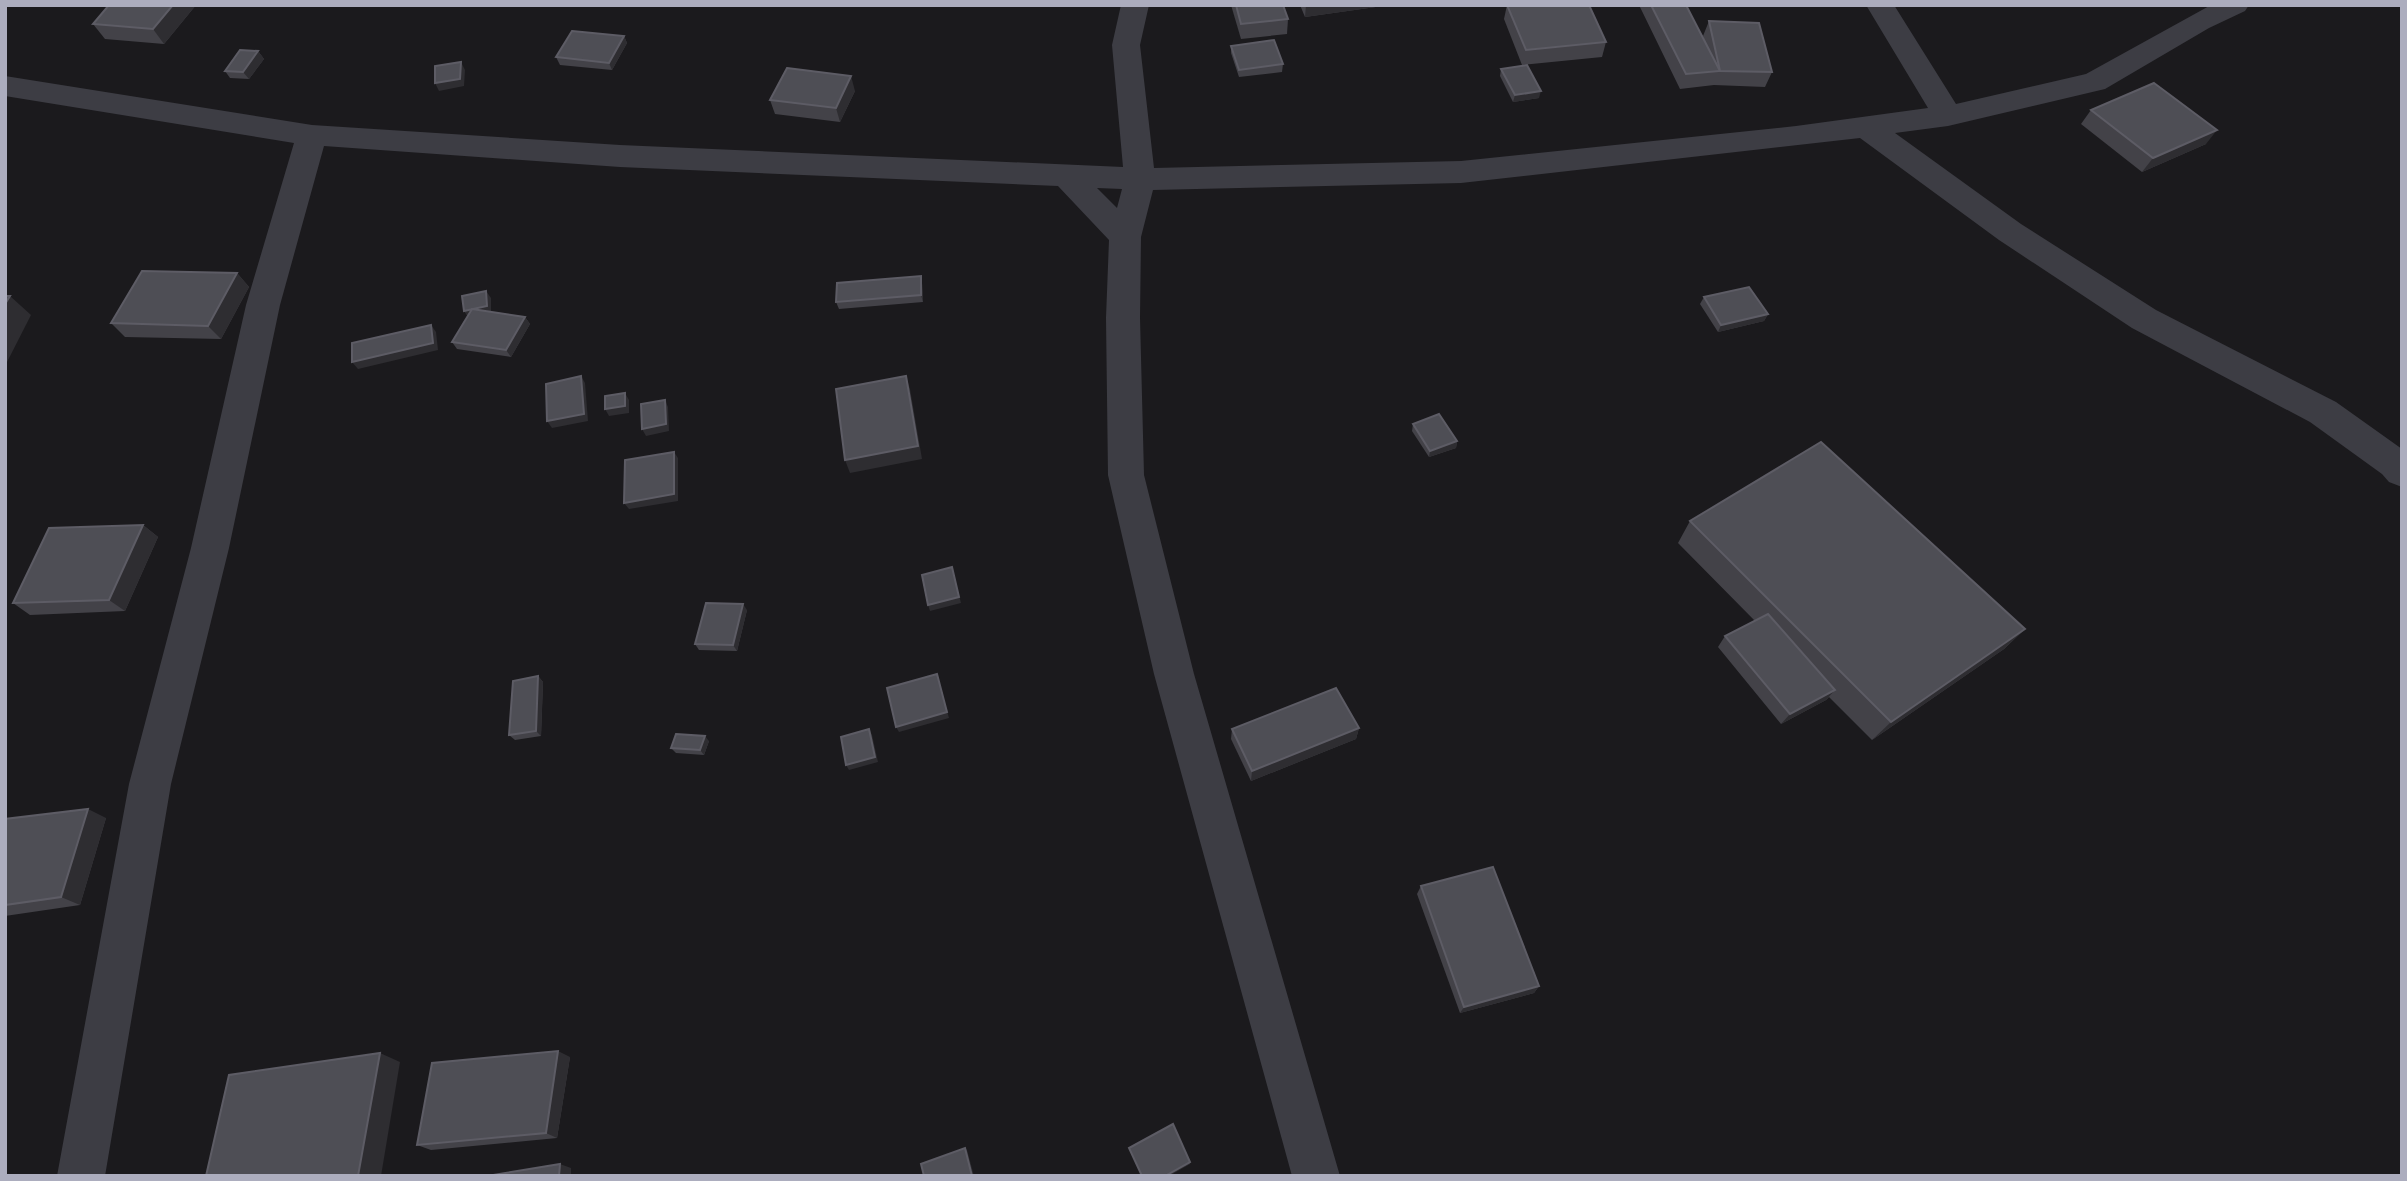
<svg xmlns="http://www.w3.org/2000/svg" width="2407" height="1181" font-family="Karla,sans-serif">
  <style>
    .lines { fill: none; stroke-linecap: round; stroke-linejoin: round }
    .street { fill: #3d3d44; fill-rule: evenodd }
    .wall { fill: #434248 }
    .shaded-wall { fill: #2e2d31 }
    .building { fill: #4e4e55; stroke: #5d5c65; stroke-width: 2 }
  </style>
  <rect width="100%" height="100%" fill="#1b1a1d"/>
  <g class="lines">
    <path class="street" d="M1121,5h28l-9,40 14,123 307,-7 335,-35 132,-18 -62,-103h28l62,99 130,-30 125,-69h38l-4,6 -36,17 -104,61 -157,37 -53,7 126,91 135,86 180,92 66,47v38l-13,-5 -7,-8 -72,-52 -178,-94 -133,-88 -139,-102 -399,45 -308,7 -12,47 -1,81 4,157 50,199 146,502h-48l-138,-502 -46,-199 -2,-157 3,-78 -51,-54 -438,-19 -296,-21 -44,159 -51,243 -58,236 -66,392h-48l72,-392 62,-236 55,-243 48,-162 -289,-47v-20l307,49 308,20 503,22 -11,-122zM1097,188l25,1 -5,19z"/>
  </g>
  <g class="wall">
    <polygon points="109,5 196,5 164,44 105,39 93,24"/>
    <polygon points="1231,5 1283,5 1288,19 1287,34 1241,39"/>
    <polygon points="1300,5 1390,5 1305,17"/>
    <polygon points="1507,5 1606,42 1602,57 1522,65 1504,19"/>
    <polygon points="1639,5 1686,5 1705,42 1703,36 1709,21 1772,72 1765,87 1714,85 1680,89"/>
    <polygon points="624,36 627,43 612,70 560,65 556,57"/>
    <polygon points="1231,46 1283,64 1282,72 1239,77 1231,53"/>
    <polygon points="258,51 264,59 249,79 230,78 225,71"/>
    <polygon points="1501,69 1539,98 1513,102 1500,76"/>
    <polygon points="855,91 840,122 775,114 770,100"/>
    <polygon points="2091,110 2206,144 2142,172 2081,124"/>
    <polygon points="237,273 249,287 221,339 125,337 111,323"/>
    <polygon points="921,276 922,283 923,302 839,309 836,302"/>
    <polygon points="1704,297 1768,314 1764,321 1718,332 1700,304"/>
    <polygon points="491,298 491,312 525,317 530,324 511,357 457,349 452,342 468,316 464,311"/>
    <polygon points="1413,424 1457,441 1456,448 1429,457 1412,431"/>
    <polygon points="1690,521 2025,629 2004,649 1872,740 1829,697 1826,700 1781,724 1718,647 1725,636 1755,621 1678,543"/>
    <polygon points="143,525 158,537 125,611 30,615 13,603"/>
    <polygon points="747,610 737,651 699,650 695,644"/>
    <polygon points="538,676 543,682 541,736 515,740 509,735"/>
    <polygon points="1359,728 1356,739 1251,781 1231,739 1232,729"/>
    <polygon points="709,741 704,755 676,753 671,748"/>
    <polygon points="106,818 80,905 5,916 5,819"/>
    <polygon points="1421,886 1539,986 1534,993 1460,1013 1417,894"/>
    <polygon points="570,1057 557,1138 431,1150 417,1145"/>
  </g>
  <g class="shaded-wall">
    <polygon points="173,5 196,5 164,44 153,29"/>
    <polygon points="1306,5 1390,5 1305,17"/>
    <polygon points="624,36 627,43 612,70 609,63"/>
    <polygon points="258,51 264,59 249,79 243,72"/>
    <polygon points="461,62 465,70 464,86 439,91 435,83"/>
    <polygon points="851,76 855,91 840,122 836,108"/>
    <polygon points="1541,91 1539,98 1513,102 1515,95"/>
    <polygon points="2217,130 2206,144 2142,172 2153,158"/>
    <polygon points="237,273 249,287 221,339 208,326"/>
    <polygon points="921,276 922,283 923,302 921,295"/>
    <polygon points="486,291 491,298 491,313 469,318 464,311"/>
    <polygon points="10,296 31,315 5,366 5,304"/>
    <polygon points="1768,314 1764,321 1718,332 1721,325"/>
    <polygon points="525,317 530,324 511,357 506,350"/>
    <polygon points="431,325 436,332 438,350 358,369 352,362"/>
    <polygon points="581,376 585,383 588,421 552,428 547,421"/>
    <polygon points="906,376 910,389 922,459 850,473 845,460"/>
    <polygon points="625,393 629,400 629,413 609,416 605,409"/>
    <polygon points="665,400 668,407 669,431 646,436 642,429"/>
    <polygon points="1457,441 1456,448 1429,457 1430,451"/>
    <polygon points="674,452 678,458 678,501 629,509 624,503"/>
    <polygon points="143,525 158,537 125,611 109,600"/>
    <polygon points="952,567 961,603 930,611 928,605"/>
    <polygon points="743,604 747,610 737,651 733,645"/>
    <polygon points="2025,629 2004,649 1872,740 1891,722"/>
    <polygon points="937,674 949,718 899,732 896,727"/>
    <polygon points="538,676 543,682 541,736 536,731"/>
    <polygon points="1835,690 1826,700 1781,724 1790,714"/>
    <polygon points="1359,728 1356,739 1251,781 1252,771"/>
    <polygon points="869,729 872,735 878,762 849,770 846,765"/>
    <polygon points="705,736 709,741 704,755 700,750"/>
    <polygon points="88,809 106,818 80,905 61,897"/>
    <polygon points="1539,986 1534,993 1460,1013 1464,1007"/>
    <polygon points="558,1051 570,1057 557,1138 546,1133"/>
    <polygon points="380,1053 400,1062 381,1176 358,1176"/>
    <polygon points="965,1148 967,1150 974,1176 972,1176"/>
    <polygon points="1190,1162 1190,1164 1169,1176 1165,1176"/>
    <polygon points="560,1164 571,1168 571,1176 559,1176"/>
  </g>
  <g class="building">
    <polygon points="109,5 173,5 153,29 93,24"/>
    <polygon points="1236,5 1283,5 1288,19 1241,24"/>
    <polygon points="1507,5 1589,5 1606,42 1526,50"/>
    <polygon points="1651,5 1686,5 1720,71 1686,74"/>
    <polygon points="1709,21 1759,23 1772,72 1720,71"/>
    <polygon points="572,31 624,36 609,63 556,57"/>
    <polygon points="1274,40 1283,64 1239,70 1231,46"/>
    <polygon points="240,50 258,51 243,72 225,71"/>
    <polygon points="461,62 460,79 435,83 435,66"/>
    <polygon points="1527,65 1541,91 1515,95 1501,69"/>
    <polygon points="787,68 851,76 836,108 770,100"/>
    <polygon points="2154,83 2217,130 2153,158 2091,110"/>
    <polygon points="142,271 237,273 208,326 111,323"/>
    <polygon points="921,276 921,295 836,302 837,283"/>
    <polygon points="1749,287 1768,314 1721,325 1704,297"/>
    <polygon points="486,291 487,306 464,311 462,296"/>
    <polygon points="5,296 10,296 5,304"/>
    <polygon points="472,309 525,317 506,350 452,342"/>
    <polygon points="431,325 433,343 352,362 352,343"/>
    <polygon points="581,376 584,414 547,421 546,384"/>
    <polygon points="906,376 918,446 845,460 836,389"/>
    <polygon points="625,393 625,406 605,409 605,396"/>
    <polygon points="665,400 666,424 642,429 641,404"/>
    <polygon points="1439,414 1457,441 1430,451 1413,424"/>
    <polygon points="1821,442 2025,629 1891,722 1690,521"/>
    <polygon points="674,452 674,494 624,503 625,460"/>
    <polygon points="143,525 109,600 13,603 49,528"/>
    <polygon points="952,567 959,597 928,605 922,575"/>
    <polygon points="706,603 743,604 733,645 695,644"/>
    <polygon points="1768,614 1835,690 1790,714 1725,636"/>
    <polygon points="937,674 947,712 896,727 887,688"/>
    <polygon points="538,676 536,731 509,735 513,681"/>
    <polygon points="1336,688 1359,728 1252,771 1232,729"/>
    <polygon points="869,729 875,757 846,765 841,737"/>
    <polygon points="676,734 705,736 700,750 671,748"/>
    <polygon points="88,809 61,897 5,905 5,819"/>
    <polygon points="1493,867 1539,986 1464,1007 1421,886"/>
    <polygon points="558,1051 546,1133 417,1145 432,1063"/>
    <polygon points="380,1053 358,1176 206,1176 229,1075"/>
    <polygon points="1173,1124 1190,1162 1165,1176 1142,1176 1129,1148"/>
    <polygon points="965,1148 972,1176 924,1176 921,1164"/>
    <polygon points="560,1164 559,1176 487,1176"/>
  </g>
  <rect width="2407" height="1181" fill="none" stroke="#acadbe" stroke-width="14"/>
</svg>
